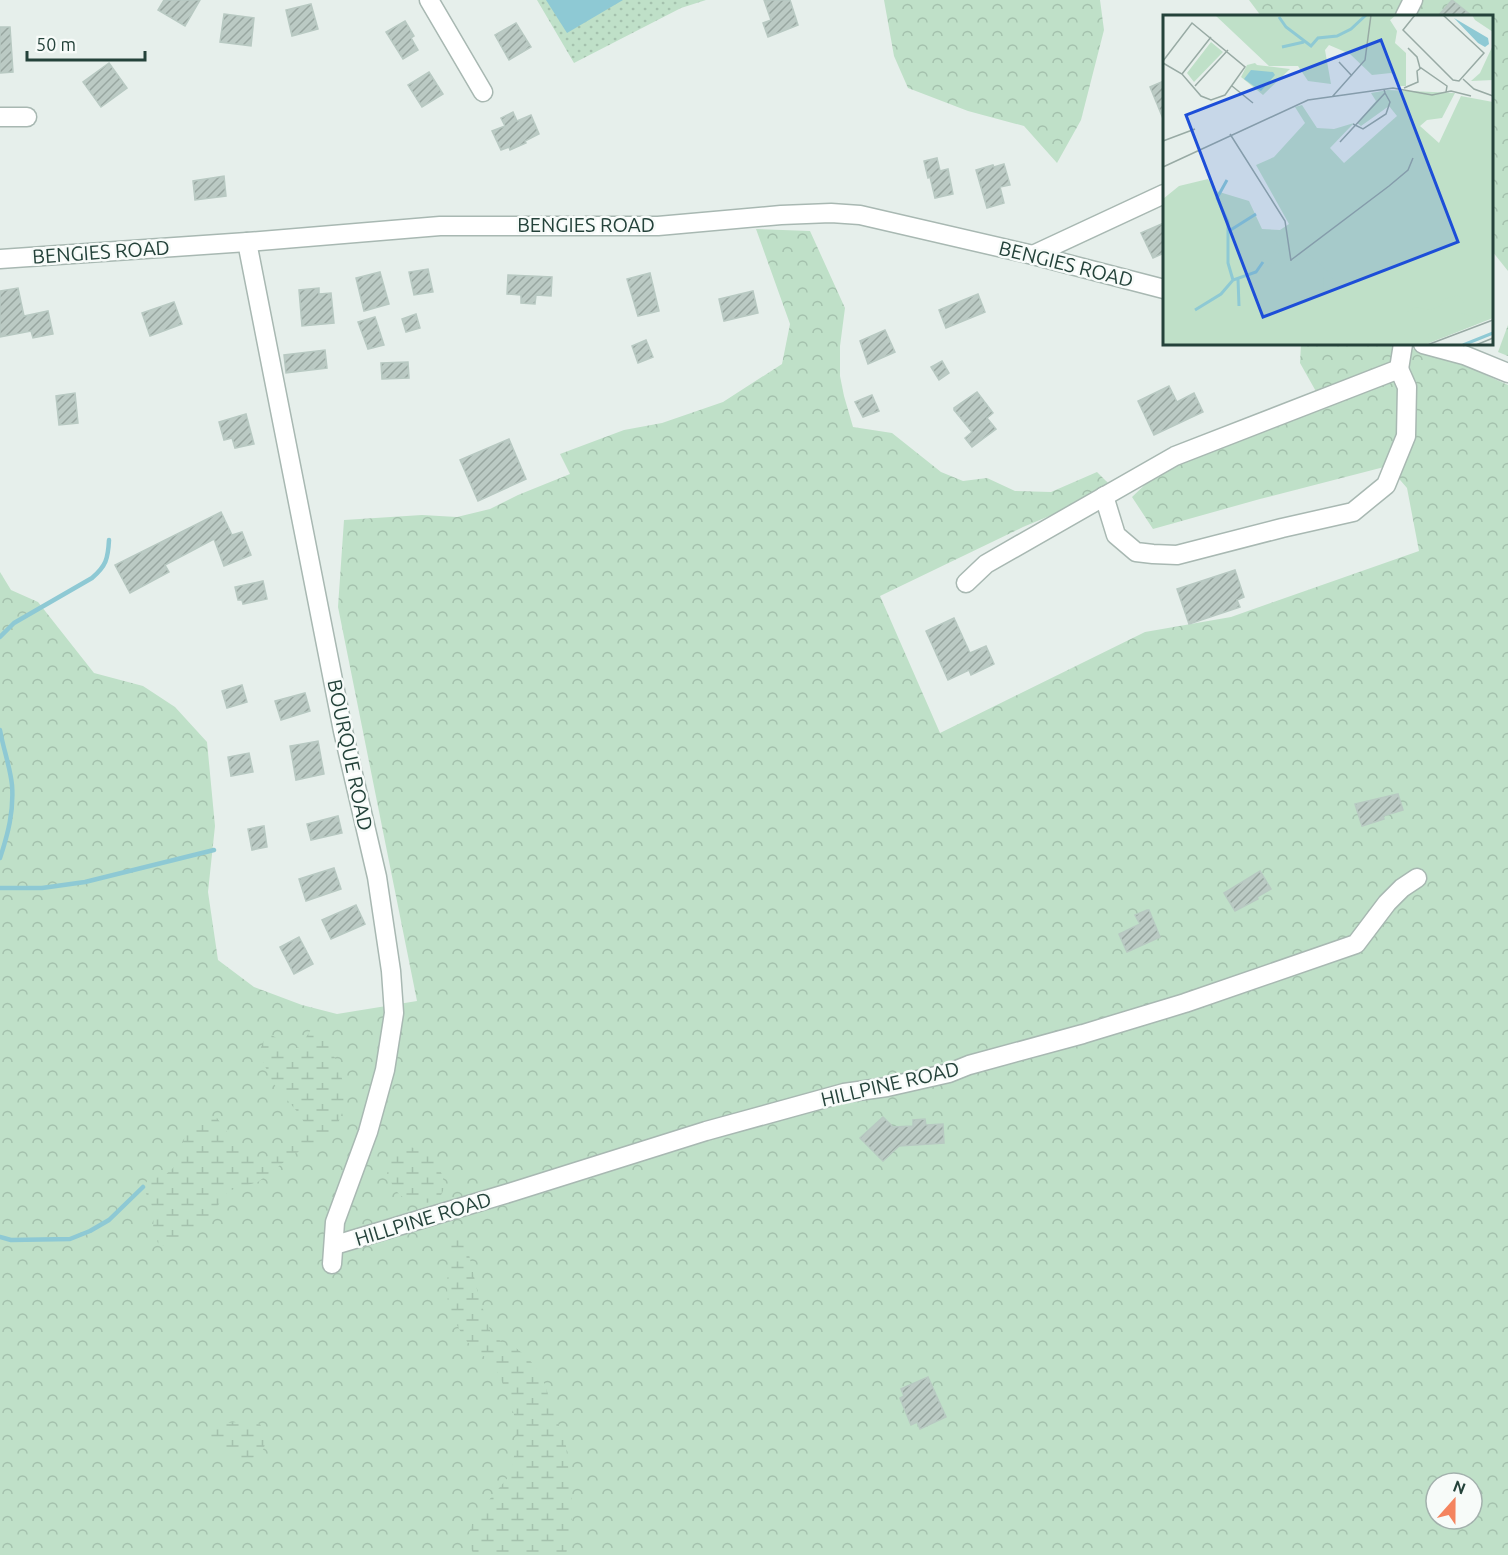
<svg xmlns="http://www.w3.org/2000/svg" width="1508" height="1555" font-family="Ubuntu,sans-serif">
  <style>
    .grass { fill: url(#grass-dots) }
    .forest { fill: url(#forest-crowns); fill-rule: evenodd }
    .wetland { fill: url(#wetland-marsh) }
    .water { fill: #8ec9d4 }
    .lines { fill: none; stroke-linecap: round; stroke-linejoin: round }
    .stream { stroke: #8ec9d4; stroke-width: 4.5 }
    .building { fill: url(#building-hatch); stroke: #b8c9c2; stroke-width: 1.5 }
    .minor-casing { stroke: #a8b8b2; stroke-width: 21 }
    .minor { stroke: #fff; stroke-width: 18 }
    .labels { text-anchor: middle; stroke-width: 5; stroke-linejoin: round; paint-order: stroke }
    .street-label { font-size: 20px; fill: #24423a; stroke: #f7fbf9 }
    .inset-river { fill: none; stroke: #8ec9d4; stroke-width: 3 }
    .inset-road { fill: none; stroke: #98aaa4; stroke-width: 1.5 }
    .view { fill: #1d4ed8; fill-opacity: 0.15; stroke: #1d4ed8; stroke-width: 3 }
    .inset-edge { fill: none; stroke: #24423a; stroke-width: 3 }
  </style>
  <defs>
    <pattern id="grass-dots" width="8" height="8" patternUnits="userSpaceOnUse" patternTransform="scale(1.5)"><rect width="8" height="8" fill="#bfe0c8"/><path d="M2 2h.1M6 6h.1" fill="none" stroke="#a4c1ad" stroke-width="1.8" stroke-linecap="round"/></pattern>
    <pattern id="forest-crowns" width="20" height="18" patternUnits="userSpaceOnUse" patternTransform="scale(1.5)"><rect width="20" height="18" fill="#bfe0c8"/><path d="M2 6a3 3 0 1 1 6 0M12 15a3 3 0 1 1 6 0" fill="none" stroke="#a4c1ad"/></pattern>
    <pattern id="wetland-marsh" width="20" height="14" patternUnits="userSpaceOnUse" patternTransform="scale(1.5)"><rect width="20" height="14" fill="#bfe0c8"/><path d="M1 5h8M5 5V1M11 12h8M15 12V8" fill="none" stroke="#a4c1ad"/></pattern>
    <pattern id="building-hatch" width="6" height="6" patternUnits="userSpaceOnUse" patternTransform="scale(1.5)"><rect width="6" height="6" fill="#bbcac4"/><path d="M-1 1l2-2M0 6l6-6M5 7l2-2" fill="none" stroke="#98a6a0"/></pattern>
  </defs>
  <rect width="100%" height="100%" fill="#e6efeb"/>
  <polygon class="grass" points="537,0 706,0 681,8 574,63"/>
  <g class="forest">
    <polygon points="884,0 1100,0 1104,30 1081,120 1057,163 1024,126 968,111 908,88 894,56"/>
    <polygon points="1249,0 1508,0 1508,271 1492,251 1492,16 1261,16"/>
    <path d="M756,229l54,2 35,77 -5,38v30l4,20 9,31 39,6 49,39 22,9 24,-3 28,13 36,1 46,-20 17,17 -91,38 -143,69 60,137 205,-101 86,-15 188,-66 -12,-63 -19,-22 -128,33 -107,30 -21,-32 22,-21 103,-45 61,-36 -18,-32 1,-19c41,0 81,-2 121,7 30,6 58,22 86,34v1170h-1508v-983l11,18 27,12 56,71 49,13 32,21 32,35 8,84 -7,66 10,68 36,27 48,18 35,9 80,-13 -79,-394 6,-87 78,-5 35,2 33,-8 28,-14 52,-21 -10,-20 64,-24 38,-7 61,-21 59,-38 8,-40zM1436,1483h36v36h-36z"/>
    <polygon points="1508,325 1508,356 1498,352"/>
  </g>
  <g class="wetland">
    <path d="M312,1028l10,5 14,27 7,22 1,26 -9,23 -22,16 -17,6 -38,29 -30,9 -14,20 -33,31 -17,4 -6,-3 -5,-14 1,-18 -11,-24 5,-7 17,-5 8,-7 14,-36 17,-14h13l25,35 13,6 20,-4 24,-15 7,-13c-7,-18 -22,-28 -32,-43 -6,-9 -10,-22 -15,-32l7,-17 3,-1c10,3 12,12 21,16l10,-3z"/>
    <path d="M408,1147l19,3c7,9 16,21 17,34 0,24 -32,23 -45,10 -5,-5 -9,-13 -12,-20 2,-15 8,-20 21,-27z"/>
    <polygon points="459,1232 467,1246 478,1294 491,1333 508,1347 516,1348 528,1358 541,1374 566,1446 573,1511 566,1555 474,1555 467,1540 474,1518 510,1475 516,1447 515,1418 508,1395 494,1365 465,1340 448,1308 447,1282 451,1242"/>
    <path d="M250,1421l10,3c5,11 8,21 0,31 -10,5 -21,5 -32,1l-6,-11 -11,-5 -3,-4c8,-16 27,-13 42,-15z"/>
  </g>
  <polygon class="water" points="546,0 623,0 567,33"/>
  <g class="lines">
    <g class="stream">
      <path d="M0,637l14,-14 78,-45c14,-12 16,-19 17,-38"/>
      <path d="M0,730c3,18 10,36 12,55 2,26 -4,49 -12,73"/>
      <polyline points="0,888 42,888 85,882 214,850"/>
      <polyline points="0,1237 11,1240 70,1239 90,1231 109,1220 143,1187"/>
    </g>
  </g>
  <g class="building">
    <polygon points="164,0 200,0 185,26 158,10"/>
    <polygon points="764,0 790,0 798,25 768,37 763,23 771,20"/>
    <polygon points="1452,0 1472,16 1438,16"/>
    <polygon points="311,4 318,29 292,36 286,10"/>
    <polygon points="224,14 254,18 251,46 220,42"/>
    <polygon points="405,21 414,36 411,38 418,50 403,59 386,32"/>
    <polygon points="516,23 531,47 509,60 495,35"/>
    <polygon points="0,27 10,27 13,72 0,73"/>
    <polygon points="109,63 127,88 101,107 83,82"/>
    <polygon points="429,72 443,94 422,107 408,85"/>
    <polygon points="1164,81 1164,121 1150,87"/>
    <polygon points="513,112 517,121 531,115 539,134 525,141 526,143 510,150 509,147 501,150 492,131 505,126 501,118"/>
    <polygon points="937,158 940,171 948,169 953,194 935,198 930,177 928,178 924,161"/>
    <polygon points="1004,164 1010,185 1000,187 1004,203 987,208 976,170 993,165 994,167"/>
    <polygon points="224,176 226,196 195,200 193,181"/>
    <polygon points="1164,223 1164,253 1153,258 1141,233"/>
    <polygon points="428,269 433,292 414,295 409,272"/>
    <polygon points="380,272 389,304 364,311 356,278"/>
    <polygon points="650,273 659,311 638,316 627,279"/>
    <polygon points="508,275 552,277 551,296 536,295 535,304 521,303 521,295 507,294"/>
    <polygon points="18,288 24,316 48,311 53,334 33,338 31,331 0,337 0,291"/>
    <polygon points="319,288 319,294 331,293 334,323 302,326 299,290"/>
    <polygon points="753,291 758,313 724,321 719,299"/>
    <polygon points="978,294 985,312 946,328 939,310"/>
    <polygon points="174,302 182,324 150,336 142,313"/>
    <polygon points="416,314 420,328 406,332 402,319"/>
    <polygon points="375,317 384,345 368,349 358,322"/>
    <polygon points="885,330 895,352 868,364 860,341"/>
    <polygon points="646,340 653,357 638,363 632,346"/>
    <polygon points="325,350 327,368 286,373 284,355"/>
    <polygon points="942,361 949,373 939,380 931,367"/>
    <polygon points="408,362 409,378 382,379 381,363"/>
    <polygon points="1169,386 1177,402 1194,393 1203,412 1154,435 1138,401"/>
    <polygon points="977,392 993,413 987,418 996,429 972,447 965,438 972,432 954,410 954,408"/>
    <polygon points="75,393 78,423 59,425 56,396"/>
    <polygon points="872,395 879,411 863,417 855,402"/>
    <polygon points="246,414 254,444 235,448 232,438 224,440 219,422"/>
    <polygon points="509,439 526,479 478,501 460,460"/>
    <polygon points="221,512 232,535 242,532 251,555 224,566 214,539 165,565 169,572 130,593 115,565"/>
    <polygon points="1235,570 1244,597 1237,600 1240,607 1189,624 1177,589"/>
    <polygon points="263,581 267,599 243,604 242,600 238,600 235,587"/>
    <polygon points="954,618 970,653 986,646 994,664 971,675 969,670 948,680 926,631"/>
    <polygon points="242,685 247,702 227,708 222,691"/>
    <polygon points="305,693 310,711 281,720 275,701"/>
    <polygon points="318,741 324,774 296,780 290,746"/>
    <polygon points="249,753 253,772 231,776 228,757"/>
    <polygon points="1398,794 1403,810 1383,816 1384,819 1362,826 1355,804"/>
    <polygon points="338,816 342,833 311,840 307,824"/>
    <polygon points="264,826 267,847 252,850 248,829"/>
    <polygon points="334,868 341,889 306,901 299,879"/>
    <polygon points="1260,871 1271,889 1257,897 1258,899 1235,911 1224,893"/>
    <polygon points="356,905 365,924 331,939 322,920"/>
    <polygon points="1147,910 1149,910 1160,937 1127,952 1119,934 1140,924 1135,915"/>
    <polygon points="299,937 313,964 294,974 280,947"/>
    <polygon points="883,1117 893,1127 913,1126 913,1120 925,1119 926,1125 943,1124 944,1143 899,1146 883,1161 860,1138"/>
    <polygon points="928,1377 946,1417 920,1429 917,1422 911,1425 900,1398 904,1396 901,1389"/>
  </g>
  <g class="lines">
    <defs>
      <g id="minor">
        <polyline points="429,0 483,92"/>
        <polyline points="1405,16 1413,0"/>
        <polyline points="0,117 27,117"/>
        <polyline points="247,242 343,731 377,877 391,971 394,1013 385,1070 368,1132 335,1222 332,1264"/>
        <polyline points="1033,255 1164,194"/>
        <polyline points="0,259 247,242 440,226 658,226 781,215 831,213 860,215 1033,255 1164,289"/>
        <polyline points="1423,344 1464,355 1508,373"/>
        <polyline points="1104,496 1116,535 1136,552 1153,554 1177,555 1282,528 1353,512 1386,485 1406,436 1407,387 1399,369"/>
        <polyline points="966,583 986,564 1175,456 1399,369 1403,344"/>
        <polyline points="335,1245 512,1192 706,1131 844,1093 887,1087 949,1073 969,1065 1083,1034 1185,1003 1356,944 1387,903 1402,888 1417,878"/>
      </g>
    </defs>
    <use href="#minor" class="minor-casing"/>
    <use href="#minor" class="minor"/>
  </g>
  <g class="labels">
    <g class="street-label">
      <text x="586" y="232">BENGIES ROAD</text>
      <text transform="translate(101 252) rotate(-4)" y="7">BENGIES ROAD</text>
      <text transform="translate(1066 264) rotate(14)" y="7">BENGIES ROAD</text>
      <text transform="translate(350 755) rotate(78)" y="7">BOURQUE ROAD</text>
      <text transform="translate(890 1084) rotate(-13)" y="7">HILLPINE ROAD</text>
      <text transform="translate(423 1219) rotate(-17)" y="7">HILLPINE ROAD</text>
    </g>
  </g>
  <g transform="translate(1163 15)">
    <rect width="330" height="330" fill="#e6efeb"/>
    <path d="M48,27l12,10 -29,30 -7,-9zM92,48l2,2 33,4 -27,26 -22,-18 6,-12z" fill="#bfe0c8"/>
    <path d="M52,0h181l-6,5 7,11 -2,12 11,10v33h-9v-9l-6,-4 -19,2 -22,-21 -21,-9 -4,5 6,34 -23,-3 -10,-15h-29zM309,0h21v17l-18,-12zM330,30v35l-22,1 9,-8zM225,75l67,3 -13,25 -15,2 -7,6 19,17 22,-47 32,6v216l-69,27h-261v-146l16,-13 29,-7 8,12 33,10 13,28 18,1 9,-6 -33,-59 18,-8 31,-34 -10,-16 7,-2 15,23 17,1 20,-6 -24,25 14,15 53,-47 -8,-10 -28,20 -4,-3 19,-22 -5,-8z" fill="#bfe0c8"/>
    <path d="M116,218l6,12 -17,23 -5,-6 5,-12 8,3 5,-5 -10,-11zM143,237l25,22 5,17h-13l1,-14 -15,-15zM296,280l5,9 -6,8 23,7v3l-37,15 -16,-3 2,8 -5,3h-17l-12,-33h11l9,-5 14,3 10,-4 4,-7z" fill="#bfe0c8"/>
    <path d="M291,3l34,20 1,6 -4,3 -7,-4zM88,55l22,2 2,3 -14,16 -17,-12z" fill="#8ec9d4"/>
    <path class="inset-river" d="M116,2l7,10 25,19 7,-8 19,-2 14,-7 15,-14M119,32l22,-5M64,165l-10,18 11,24v41l5,17M66,216l27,-17M75,264l1,27M32,295l26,-16 12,-14 23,-8 7,-10M300,330l30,-12"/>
    <path class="inset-road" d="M252,0l-12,15 50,50 6,1 25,-28 -41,-38M245,33l9,9 3,11M0,46l29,-38 53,44 -20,28 -14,5 -10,-4 -19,-22 -19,-11M176,47l13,14M19,59l29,-37M300,64l11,10 19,7M32,71l33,-36M69,71l21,17M241,73l14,-6 -1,-11 4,-3 26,18 -1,6M169,82l33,-37 6,-45M190,109l10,5 23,-15 4,-12 -5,-9M67,119l55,87 6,40M0,126l32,-12M177,127l45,-49 -1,-4M0,152l145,-67 85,-12 39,7 19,-4 20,5M128,245l98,-74 19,-16 5,-12M264,330l66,-25M313,330l17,-7"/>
    <path class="view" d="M218,25l77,202 -195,75 -77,-202z"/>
    <rect width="330" height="330" class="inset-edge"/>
  </g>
  <g transform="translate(1454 1501) rotate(21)"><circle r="28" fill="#f7fbf9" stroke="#a3b1ad" stroke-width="1.5"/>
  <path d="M0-4.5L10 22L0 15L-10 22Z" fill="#f4845f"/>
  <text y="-9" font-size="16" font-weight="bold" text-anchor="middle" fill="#24423a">N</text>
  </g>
  <path d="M27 51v9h118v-9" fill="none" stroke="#24423a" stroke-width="3"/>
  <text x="36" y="51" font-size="18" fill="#24423a" stroke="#f7fbf9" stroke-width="4.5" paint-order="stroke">50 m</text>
</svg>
